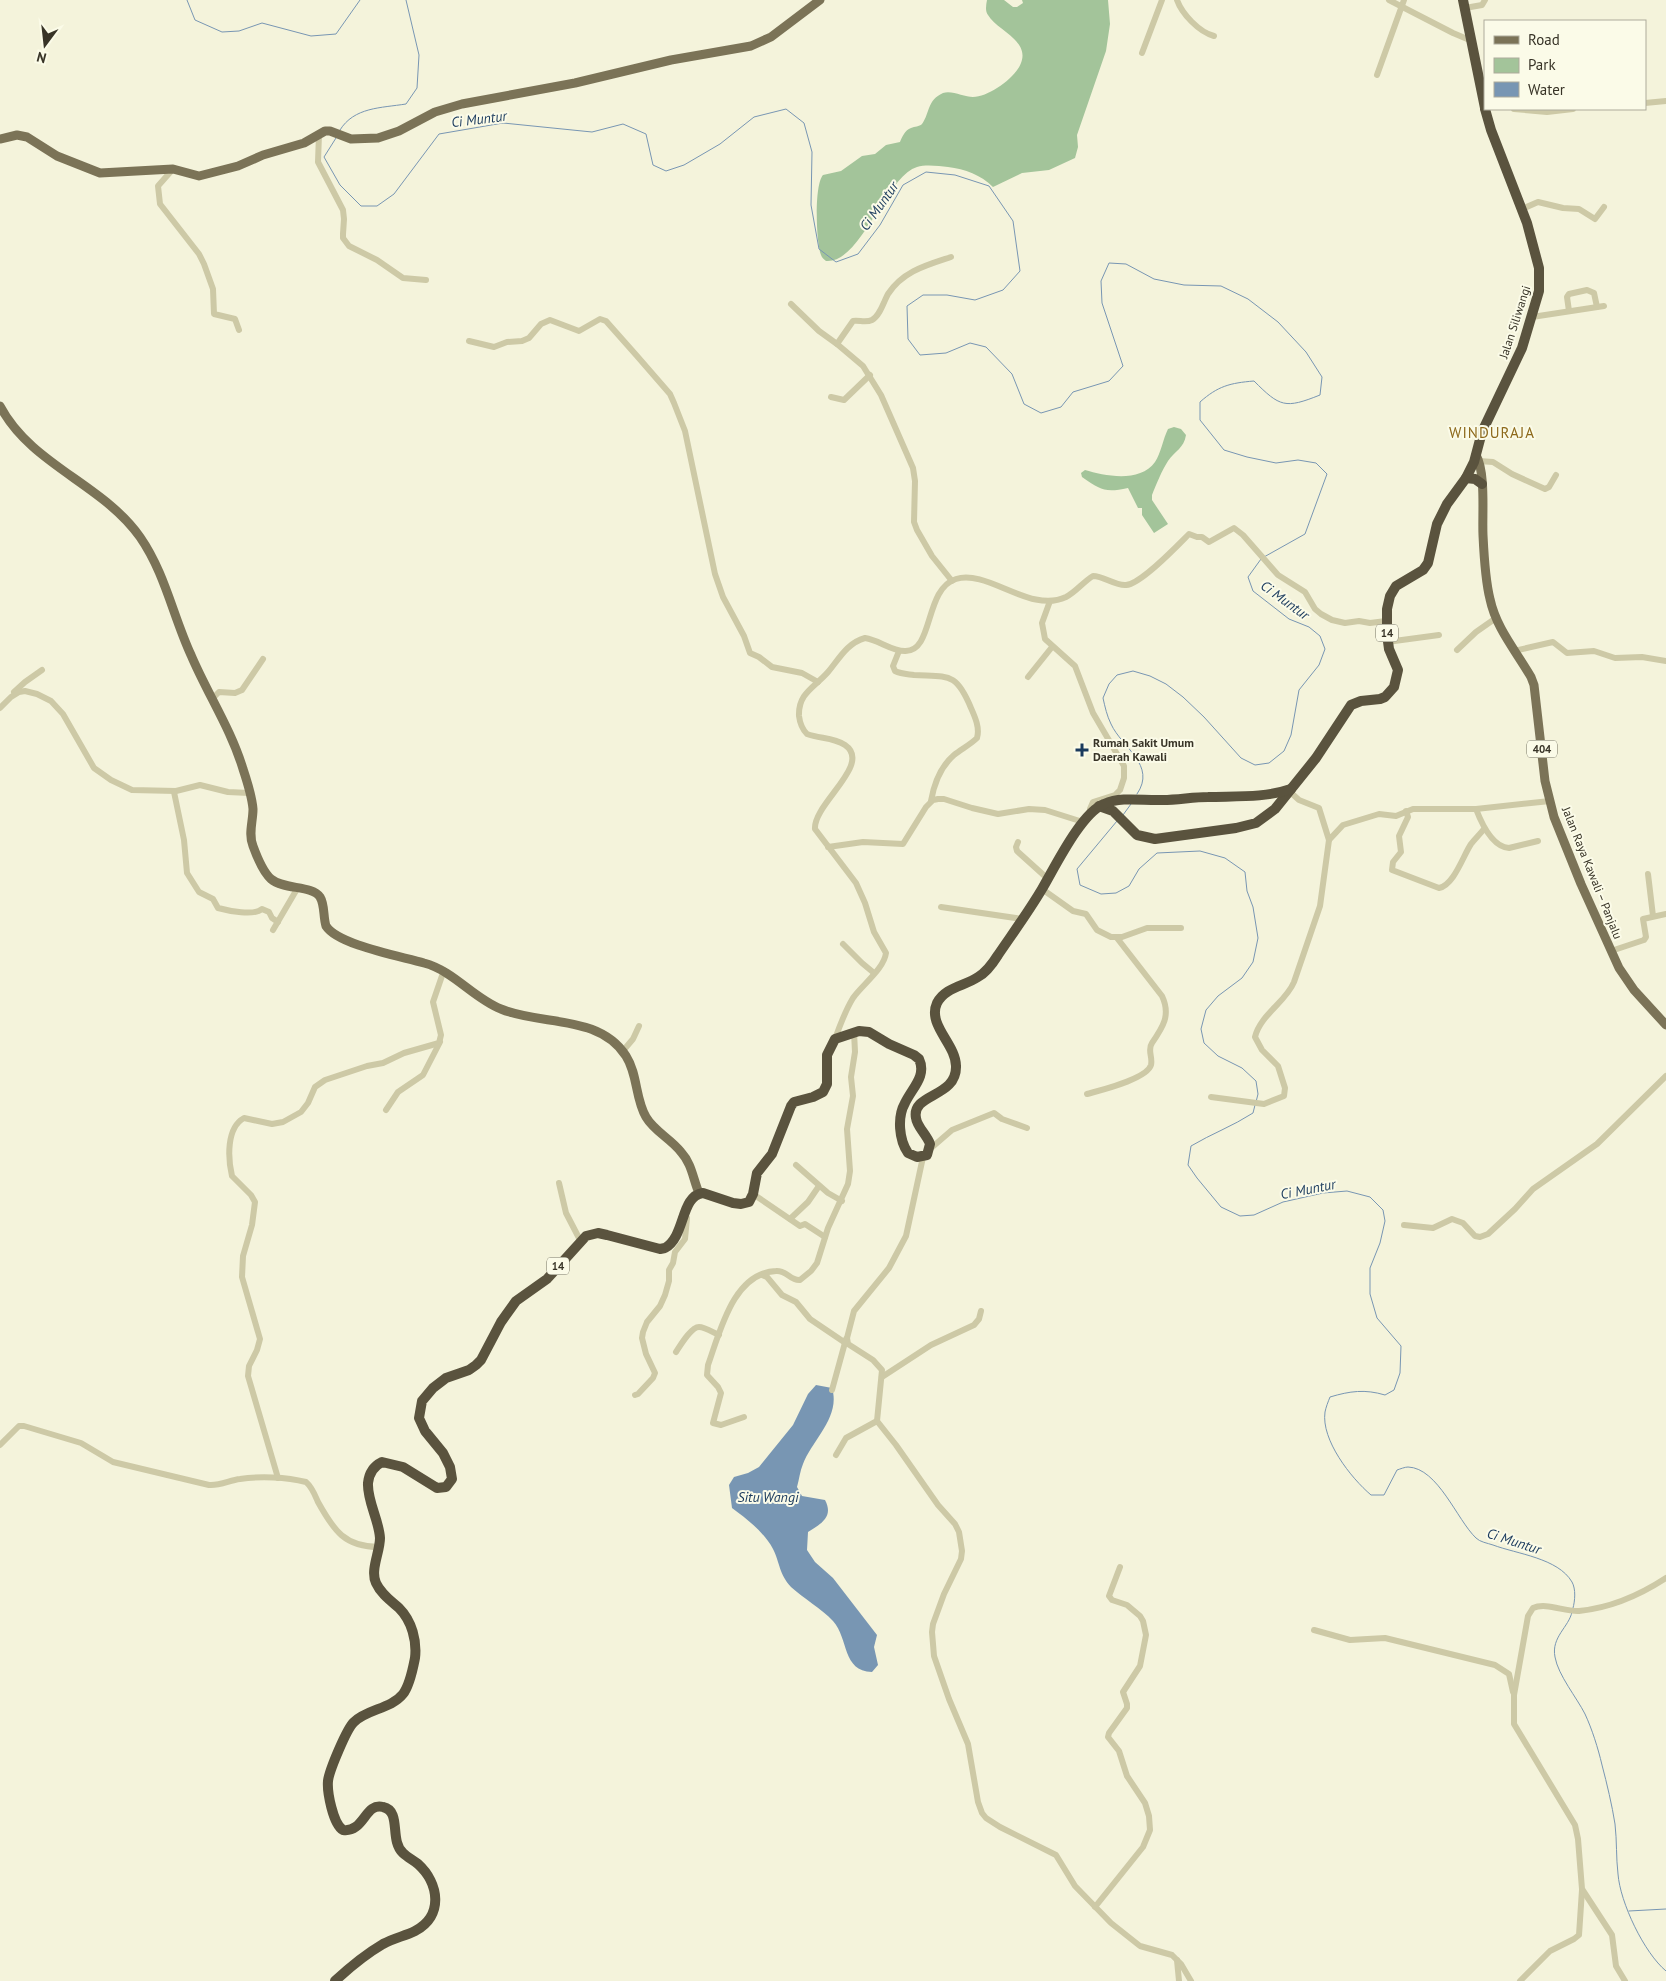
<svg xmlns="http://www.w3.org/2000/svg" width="1666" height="1981" font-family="'PT Sans',sans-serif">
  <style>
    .green { fill: #a3c49a }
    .water { fill: #7896b3 }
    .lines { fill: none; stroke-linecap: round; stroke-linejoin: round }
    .stream { stroke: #7896b3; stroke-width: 1 }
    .minor { stroke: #cdc9a6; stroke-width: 6 }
    .major { stroke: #7b7357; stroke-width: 9 }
    .highway { stroke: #5a533e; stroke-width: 10 }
    .poi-dot { fill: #1a3a5d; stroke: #fbfbe8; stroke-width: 2 }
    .labels { text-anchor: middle; stroke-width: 4; stroke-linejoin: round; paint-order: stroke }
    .shield { fill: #fbfbe8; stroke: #727061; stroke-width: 1 }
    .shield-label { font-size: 11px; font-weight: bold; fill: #383427 }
    .street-label { font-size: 12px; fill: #383427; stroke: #fbfbe8 }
    .poi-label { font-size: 12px; font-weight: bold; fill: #383427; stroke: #fbfbe8; text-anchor: start }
    .water-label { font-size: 14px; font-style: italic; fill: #1a3a5d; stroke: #fbfbe8 }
    .quarter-label { font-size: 15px; letter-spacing: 1px; fill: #8d691b; stroke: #fbfbe8 }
  </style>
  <rect width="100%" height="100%" fill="#f4f3db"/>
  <g class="green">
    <path d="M987,0h17l9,7h4l6,-4 -1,-3h86l2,24 -4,27 -29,84 1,12 -3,11 -26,12 -27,3 -29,14c-12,-12 -28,-18 -45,-20 -9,-1 -22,-3 -31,0 -31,9 -56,97 -91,94 -2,-2 -4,-3 -5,-6 -5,-13 -7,-70 2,-80l18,-4 21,-15 13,-2 11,-9 14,-3c2,-5 5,-12 11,-14 4,-2 8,-1 11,-4 8,-11 5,-24 21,-31 9,-3 21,4 30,4 16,0 43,-20 48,-34 9,-23 -25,-33 -33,-48 -3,-4 -2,-10 -1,-15z"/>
    <path d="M1174,427l7,2 5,6c-2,13 -11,16 -18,26 -6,9 -12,24 -16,34v5l16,24 -14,9 -12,-18v-7h-4l-10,-20c-23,5 -27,2 -46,-11l-1,-4 4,-3c20,6 55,13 70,-8 6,-9 8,-23 13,-33z"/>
  </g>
  <path class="water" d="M816,1385l16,3c9,29 -20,52 -29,76 -3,7 -4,16 -6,23l5,9 23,4c9,17 -4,24 -17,32l-1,18 8,12 18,16 44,57 -3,12 4,18 -6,7c-30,-1 -23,-33 -39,-51 -12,-13 -29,-22 -42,-34 -12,-13 -11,-24 -18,-38 -9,-17 -26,-30 -41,-41l-3,-23 5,-8 14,-4 11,-6 34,-42 15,-31z"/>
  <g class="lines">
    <g class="stream">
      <polyline points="187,0 195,20 222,32 239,31 262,23 311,36 336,34 360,0"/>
      <path d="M340,130c14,-23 41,-22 66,-26l11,-16 2,-33 -13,-55"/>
      <path d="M336,138l-12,19 16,28 21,21h16l17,-12 45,-60 64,-11 89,9 31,-8 23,10 7,31 13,6 18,-6 36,-21 34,-27 32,-8 18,14 8,29 -1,53 8,44 17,13 22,-8 22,-29 23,-40 23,-13 29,3 34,11 24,35 7,50 -17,19 -28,10 -28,-5h-24l-16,11 1,33 12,16 26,-2 24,-10 16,4 26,27 12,30 17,9 20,-6 12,-15 36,-11 14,-15 -21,-63 -1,-22 8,-18 17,1 28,15 30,6 37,1 27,13 30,23 28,30 16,25 -2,18c-35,14 -40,12 -66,-14 -24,2 -36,5 -54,21v18l24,30 23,7 29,6 22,-3 18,3 11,11 -22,60 -41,23"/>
      <path d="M1137,794c20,-29 -15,-46 -26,-70 -4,-8 -6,-17 -8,-26l6,-14 8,-9 16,-4 17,5 16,8 17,13 21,20 37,41 14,7 14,-2 15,-12 7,-16 8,-45 20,-25 6,-16 -5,-13 -11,-9 -20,-8 -36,-28 -5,-14 13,-18"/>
      <polyline points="1123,815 1131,804"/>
      <polyline points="1117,821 1077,869 1080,885 1101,894 1116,893 1129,886 1139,869 1157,853 1200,851 1225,858 1245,872 1247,891 1253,907 1258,938 1253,962 1242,978 1218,996 1206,1010 1201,1029 1204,1043 1218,1056 1242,1068 1256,1081 1258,1094 1256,1102"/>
      <path d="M1255,1105l-2,8c-20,13 -42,21 -62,33l-3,19 9,13 24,29 19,9 14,-1 29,-13 40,-9 24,-2 23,6 13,13 2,11 -5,22 -10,25v26l7,24 24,28 -1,27 -6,17 -9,5c-20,-6 -35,-4 -55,2 -2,5 -4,10 -5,15 -4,28 26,66 46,83h13l13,-25c3,-1 8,-3 11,-3 30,1 49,53 68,71 4,4 11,5 17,7 24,9 65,13 79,37 4,7 3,19 1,26"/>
      <path d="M1572,1612c-3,15 -21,25 -17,45 3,18 22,41 30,57 7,15 13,34 17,51 5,19 10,40 13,59 2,17 1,34 3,50 2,28 26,79 48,97"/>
      <polyline points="1629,1911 1666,1909"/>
    </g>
    <g class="minor">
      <path d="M1177,0c5,14 22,32 37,36"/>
      <polyline points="1389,0 1453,33 1472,41"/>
      <polyline points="1465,8 1482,5 1485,0"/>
      <polyline points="1142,53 1162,0"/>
      <polyline points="1377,75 1404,0"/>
      <polyline points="1645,103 1666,101"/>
      <polyline points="1514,109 1547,112 1573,109"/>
      <polyline points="319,134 318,162 343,210 344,219 343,234 343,238 349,246 377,260 403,278 426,280"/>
      <polyline points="173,169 158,186 160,204 199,254 204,264 213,289 214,314 235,319 239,330"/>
      <polyline points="1522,209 1538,202 1563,208 1579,209 1595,219 1604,207"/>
      <path d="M951,257c-24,8 -48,14 -63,37 -4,7 -8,22 -16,26 -6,3 -13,0 -19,1l-16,23 26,22 18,29 32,73 2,13 -1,41 3,8 15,26 20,25"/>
      <polyline points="791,304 819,331 837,344"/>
      <polyline points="1569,311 1567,297 1569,294 1587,290 1594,293 1597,307"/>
      <polyline points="1532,317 1604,306"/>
      <polyline points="469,341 494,347 507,342 522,341 529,338 541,324 550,320 579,331 600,319 606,321 637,356 670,394 674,403 685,431 715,574 723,597 744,636 750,653 759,657 772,667 802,673 818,682"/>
      <polyline points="831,397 844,400 870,375"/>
      <polyline points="1479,461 1493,462 1512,474 1545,489 1549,487 1556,475"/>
      <polyline points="1050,601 1042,623 1045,639 1075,666 1093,713 1124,766 1124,778 1120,790 1115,795 1093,802 1090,809 1091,813"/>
      <polyline points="1387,642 1439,635"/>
      <polyline points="1457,650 1476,632 1496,618"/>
      <path d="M899,651l-6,15 2,5c6,3 12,3 19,4 35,2 42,-3 57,33 4,9 9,20 6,30 -7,7 -16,11 -23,17 -14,12 -20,29 -23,46"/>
      <polyline points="1514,651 1553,642 1567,653 1594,651 1615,658 1642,657 1666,661"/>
      <polyline points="1028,677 1052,647"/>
      <polyline points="14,692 25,682 42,670"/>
      <polyline points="212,699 219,692 235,693 242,690 263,659"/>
      <polyline points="0,708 11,697 19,692 25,691 37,694 51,701 63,714 94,768 111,780 132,790 176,791 200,785 228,792 249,793"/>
      <polyline points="1289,791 1299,800 1319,808 1329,840 1343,825 1379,814 1396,816 1413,809 1476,809 1550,801"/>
      <path d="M174,792l10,48 3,33 12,19 14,7 5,9c11,3 36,8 44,1l7,3 3,6 6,4"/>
      <path d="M1476,809c5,13 16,38 33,39l29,-7"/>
      <path d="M1406,811l2,6 -9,19 2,16 -8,10 -1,8 47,18c15,-3 24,-32 32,-44 4,-5 9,-10 13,-15"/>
      <polyline points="1018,842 1016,847 1017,851 1048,879"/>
      <polyline points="828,847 863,842 903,844 926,807 933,800 938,799 944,799 972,808 998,814 1029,809 1045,810 1083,822"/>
      <polyline points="1648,874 1653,916"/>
      <polyline points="1042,889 1073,911 1086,914 1097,930 1111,937 1122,937 1147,928 1181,928"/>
      <polyline points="941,907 1022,919"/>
      <polyline points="273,930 297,889"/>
      <polyline points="843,944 862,963 874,973"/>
      <polyline points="1611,951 1644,940 1646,937 1643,919 1666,914"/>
      <path d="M835,1039c5,-14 10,-28 18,-41 9,-13 31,-29 33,-45l-12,-21 -9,-29 -9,-20 -41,-54c-2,-25 58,-65 30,-84 -12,-8 -25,-6 -38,-11 -5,-5 -7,-10 -8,-18 -1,-23 16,-29 29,-44 11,-13 19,-29 37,-34 14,2 26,13 40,13 29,1 19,-62 51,-72 32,-10 74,35 110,18 10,-5 17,-15 27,-21 11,0 22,10 33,9 15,-1 52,-40 63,-51l8,3h5l7,5 25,-14 9,7 35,40 27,17 10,17 6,5 11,6 13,3 14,-2 11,2 16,-2"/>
      <polyline points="622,1052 633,1039 639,1026"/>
      <path d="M1087,1094c14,-4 60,-15 64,-29 2,-8 -4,-15 1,-22 11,-16 19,-28 10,-47l-45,-58"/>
      <path d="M1211,1097l53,7 20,-8 1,-8 -7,-22 -16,-16 -7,-13c5,-22 31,-35 39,-55l26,-76 9,-66"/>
      <polyline points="386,1110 398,1092 423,1075 440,1042"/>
      <polyline points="930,1149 952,1130 994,1113 1002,1119 1027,1128"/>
      <polyline points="923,1157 906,1236 889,1268 854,1311 847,1338 848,1344 873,1360 882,1370 877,1421 896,1445 938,1505 955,1524 959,1532 962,1551 961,1559 944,1594 933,1624 932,1632 934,1656 949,1699 968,1744 978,1802 982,1813 986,1818 1000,1827 1056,1855 1075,1886 1111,1923 1140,1946 1172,1955 1181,1964 1191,1981"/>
      <polyline points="796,1165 828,1193 842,1201"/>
      <polyline points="559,1183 566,1213 580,1240"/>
      <polyline points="753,1194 800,1226 805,1224 825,1237"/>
      <polyline points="790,1219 808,1202 819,1186"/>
      <polyline points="1404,1225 1433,1228 1452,1219 1463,1223 1475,1236 1480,1237 1488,1234 1515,1209 1533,1189 1597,1144 1666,1076"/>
      <polyline points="762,1275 767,1277 782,1295 796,1302 810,1319 844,1342"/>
      <path d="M676,1352c4,-6 15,-25 23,-25 6,0 15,6 20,8"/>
      <polyline points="882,1377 931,1345 974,1325 979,1319 981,1311"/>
      <polyline points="832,1390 846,1339"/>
      <polyline points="635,1395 638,1394 653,1378 655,1373 646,1354 642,1338 643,1332 647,1322 660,1306 665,1295 669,1281 669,1270 673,1263 675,1252 685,1239 687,1218"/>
      <path d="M744,1417l-23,8 -8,-2 8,-30 -3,-6 -11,-12 1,-10c12,-33 25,-92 68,-94 11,-1 14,10 24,9l11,-9 6,-8 11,-35 20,-44 2,-13 -3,-42 6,-33 -2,-19 4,-25 -1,-20"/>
      <path d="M0,1445l19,-19h5l57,17 32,19 96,23c11,1 21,-5 31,-6 20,-3 46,-2 66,3 6,5 9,13 12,20 16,29 27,45 61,45"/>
      <polyline points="836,1455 846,1438 877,1421"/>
      <path d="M278,1478l-30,-102 1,-10 8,-16 3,-11 -18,-62 1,-21 9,-31 3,-23 -4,-7 -19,-19c-4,-17 -6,-48 12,-58l28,6 11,-2 18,-10 7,-9 7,-16 10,-7 42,-14 16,-3 21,-10 35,-10 2,-8 -8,-33 11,-32"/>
      <polyline points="1314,1630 1350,1640 1385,1638 1495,1665 1509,1674 1513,1692"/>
      <polyline points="1095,1907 1143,1847 1150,1830 1149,1816 1145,1803 1127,1776 1119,1751 1108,1737 1109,1733 1127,1708 1127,1704 1123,1692 1140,1666 1146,1635 1143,1621 1140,1616 1127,1605 1112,1600 1109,1596 1120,1567"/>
      <polyline points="1177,1960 1179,1981"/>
      <polyline points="1520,1981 1550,1951 1574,1939 1579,1935 1582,1890"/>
      <path d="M1625,1981l-9,-15 -4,-31 -30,-46 -4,-50 -3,-14 -61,-101v-29l14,-79 5,-8c13,-6 32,4 46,3 31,-3 61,-16 87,-33"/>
    </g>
    <g class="major">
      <polyline points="0,139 17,135 27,137 57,156 100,173 173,169 199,176 238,166 263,155 304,143 325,131 330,131 351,139 378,138 399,131 435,112 462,104 575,83 671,60 751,46 771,37 820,0"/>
      <path d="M0,406c31,59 103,78 140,131 25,36 33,79 51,118 16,38 40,74 52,114 4,12 9,27 10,40 0,13 -5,25 0,37 4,11 10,26 18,33 13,11 41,6 49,18 5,8 3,20 6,29 12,19 74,30 98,37 30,8 49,35 77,46 40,17 98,5 125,47 12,19 9,42 20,61 8,14 25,22 35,35 11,12 12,27 18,41"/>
      <path d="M1476,455c10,18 6,59 7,80 1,21 2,44 7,64 6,29 26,52 41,78l3,8 11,96 9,36 27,67 38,84 15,22 32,35"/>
    </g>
    <g class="highway">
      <polyline points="1463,0 1485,108"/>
      <polyline points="1466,478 1475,479 1482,484"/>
      <polyline points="1099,806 1113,811 1137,835 1155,839 1236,828 1256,823 1275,809 1316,758 1351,705 1361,701 1380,699 1385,697 1394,687 1398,670 1389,649 1387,634 1387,609 1390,596 1396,586 1423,570 1428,563 1437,524 1447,504 1466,478 1474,462 1482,432 1522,348 1539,291 1539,268 1527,223 1491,130 1485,109"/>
      <path d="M335,1981c15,-14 31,-27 48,-37 11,-6 22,-8 32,-13 29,-15 24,-48 3,-67 -5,-4 -11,-7 -15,-11 -14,-13 -1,-42 -20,-46 -18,-5 -19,26 -40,23 -10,-6 -16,-38 -15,-49 1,-10 19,-53 26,-59 13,-13 37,-13 49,-28 7,-9 10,-26 12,-36 2,-17 -3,-37 -16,-50 -8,-7 -18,-14 -23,-25 -6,-13 4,-31 4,-45 -1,-18 -13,-37 -12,-55 1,-10 6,-17 14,-21l21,5 34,21 9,-1 6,-8 -2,-12 -7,-14 -18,-22 -6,-13 3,-17 11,-13 13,-10 23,-8 7,-5 5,-5 20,-38 15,-21 31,-22 39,-43 12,-3 9,2 53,14 5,-1c21,-12 15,-52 38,-55l30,10 8,1 8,-2 4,-8 4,-21 15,-19 19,-48 3,-4 19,-5 10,-5 4,-8v-29l8,-16 24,-8 10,1 20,12 25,11 5,4c8,17 -7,29 -14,44 -8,14 -6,37 3,50l9,4 10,-2 3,-11c-3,-9 -13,-17 -14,-26 -5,-25 41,-20 40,-52 0,-22 -29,-41 -19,-63 8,-16 28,-17 41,-26 9,-5 15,-14 20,-22 15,-22 31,-44 44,-66 13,-22 39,-76 62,-85 19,-8 39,-3 59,-4 15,0 30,-3 45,-3 28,-1 57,1 83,-8"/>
    </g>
  </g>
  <path class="poi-dot" d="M1079.5 742.5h5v5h5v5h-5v5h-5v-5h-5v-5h5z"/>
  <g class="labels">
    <g class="shield">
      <rect x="1376" y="624.5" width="22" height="17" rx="4"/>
      <rect x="1527" y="740.5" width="30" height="17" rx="4"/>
      <rect x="547" y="1257.5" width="22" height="17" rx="4"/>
    </g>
    <g class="shield-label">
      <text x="1387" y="637">14</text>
      <text x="1542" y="753">404</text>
      <text x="558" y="1270">14</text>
    </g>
    <g class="street-label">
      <text transform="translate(1515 322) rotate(-72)" y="4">Jalan Siliwangi</text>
      <text transform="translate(1592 873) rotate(68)" y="4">Jalan Raya Kawali – Panjalu</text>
    </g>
    <g class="poi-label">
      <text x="1093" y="747">Rumah Sakit Umum<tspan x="1093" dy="14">Daerah Kawali</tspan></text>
    </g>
    <g class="water-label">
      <text transform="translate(479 119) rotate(-7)" y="5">Ci Muntur</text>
      <text transform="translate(879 206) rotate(-55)" y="5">Ci Muntur</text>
      <text transform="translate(1285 600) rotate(36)" y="5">Ci Muntur</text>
      <text transform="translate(1308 1189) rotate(-11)" y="5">Ci Muntur</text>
      <text x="768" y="1502">Situ Wangi</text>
      <text transform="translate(1514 1541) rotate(18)" y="5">Ci Muntur</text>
    </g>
    <g class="quarter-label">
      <text x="1492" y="438">WINDURAJA</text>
    </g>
  </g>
  <rect x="1484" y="20" width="162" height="90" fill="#fbfbe8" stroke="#adab9b"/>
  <rect x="1494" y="36" width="25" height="8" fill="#7b7357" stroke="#adab9b"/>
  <text x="1528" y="45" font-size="15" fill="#383427">Road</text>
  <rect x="1494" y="58" width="25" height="15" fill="#a3c49a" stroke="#adab9b"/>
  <text x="1528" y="70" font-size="15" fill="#383427">Park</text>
  <rect x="1494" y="82" width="25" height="15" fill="#7896b3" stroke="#adab9b"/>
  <text x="1528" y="95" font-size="15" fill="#383427">Water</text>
  <g transform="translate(45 45) rotate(195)" stroke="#fbfbe8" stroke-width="4" paint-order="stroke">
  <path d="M0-4L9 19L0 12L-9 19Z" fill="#383427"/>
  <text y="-8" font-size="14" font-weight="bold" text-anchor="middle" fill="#383427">N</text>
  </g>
</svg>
